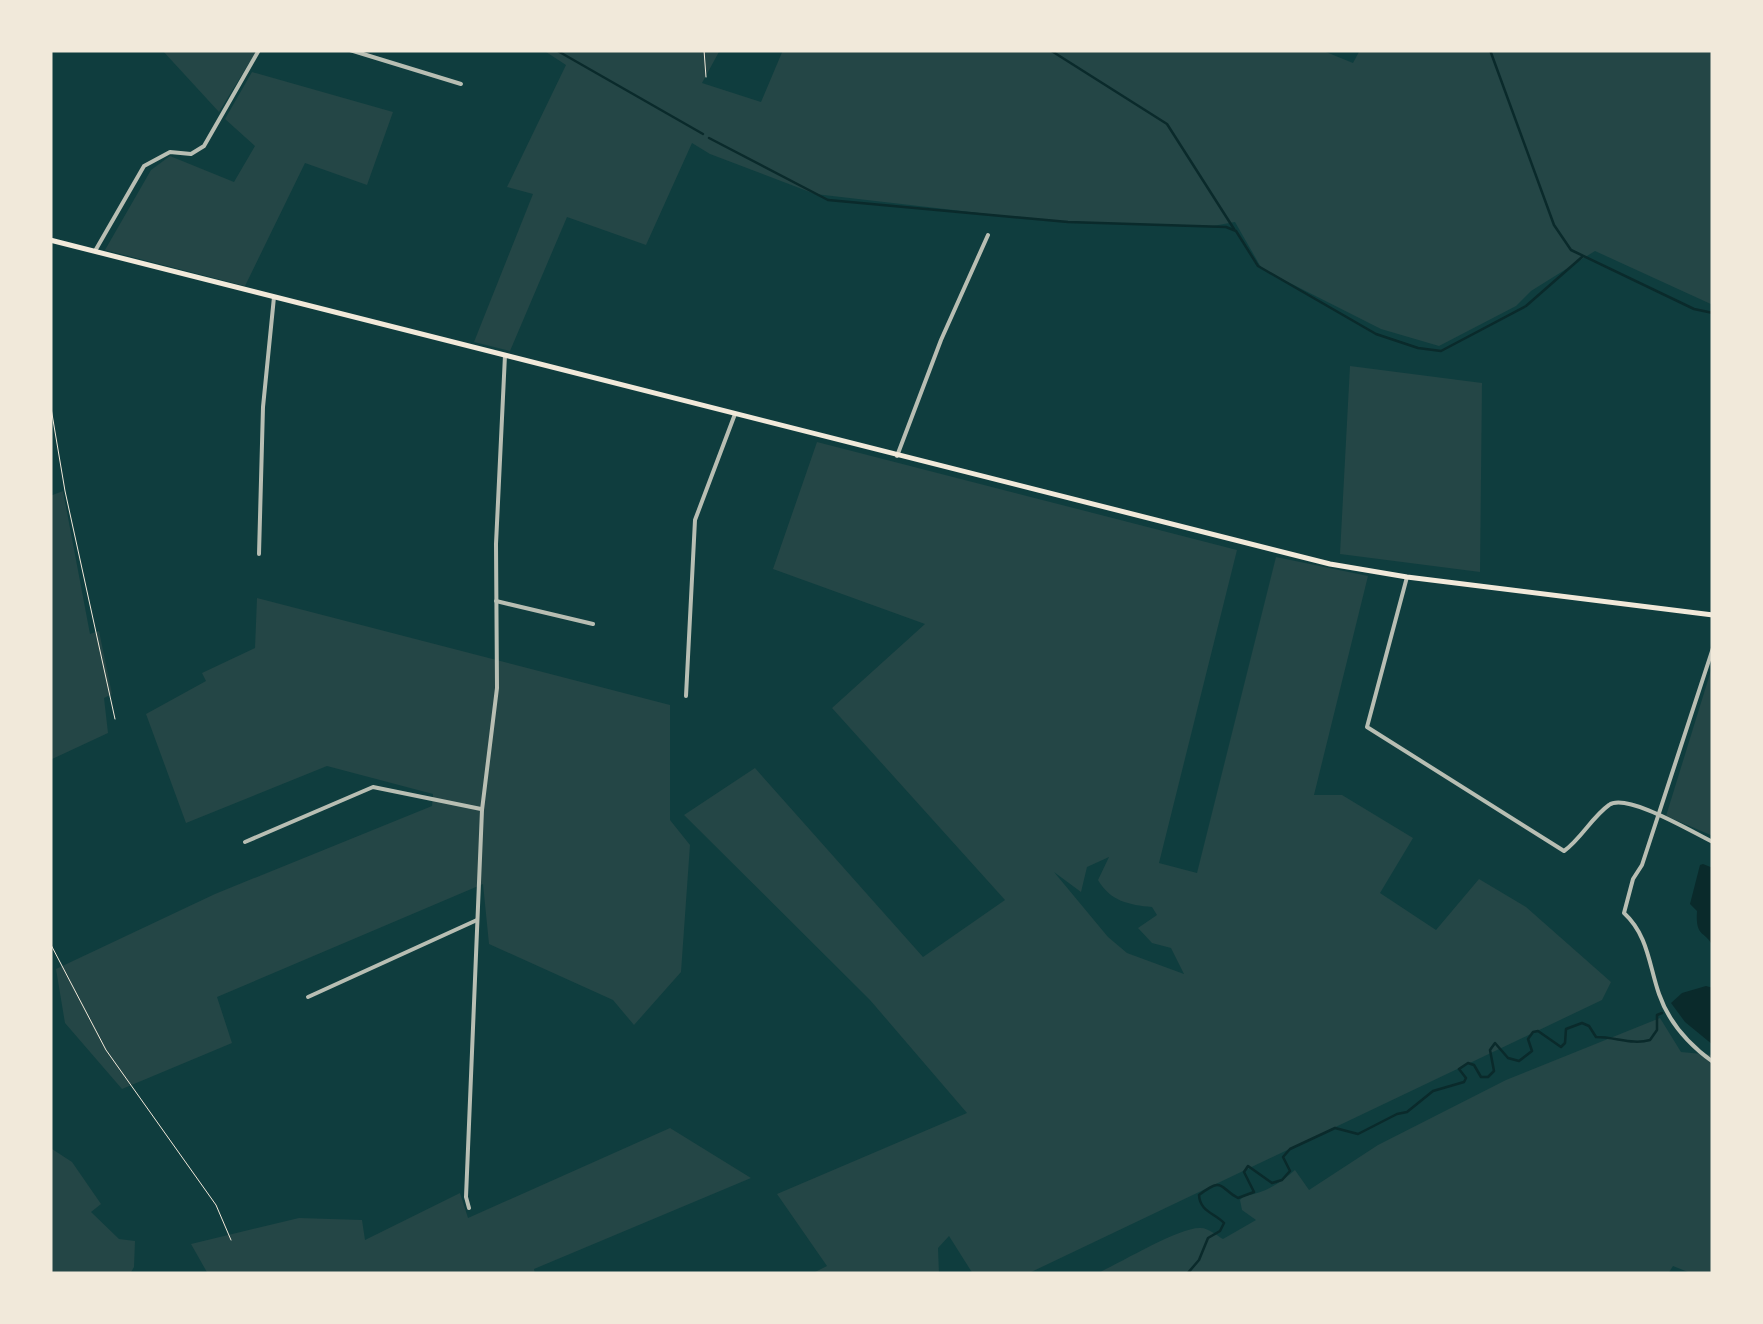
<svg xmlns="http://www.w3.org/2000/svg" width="1763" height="1324" font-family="Karla,sans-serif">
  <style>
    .green { fill: #244646; fill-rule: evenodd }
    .water { fill: #0a2a2b }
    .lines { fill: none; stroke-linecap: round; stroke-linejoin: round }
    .stream { stroke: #0a2a2b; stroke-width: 2.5 }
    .path { stroke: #f1e9da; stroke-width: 1 }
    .minor { stroke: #b8beb3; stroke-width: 4 }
    .secondary { stroke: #f1e9da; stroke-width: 5 }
  </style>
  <rect width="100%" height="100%" fill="#0f3d3e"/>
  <g class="green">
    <polygon points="162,50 257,50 219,112"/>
    <polygon points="543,50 720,50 702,83 761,102 783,50 1321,50 1353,63 1360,50 1713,50 1713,305 1595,251 1531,291 1516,306 1439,346 1381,329 1262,269 1235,222 1213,226 1049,221 815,194 710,154 692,143 646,245 567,217 510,351 474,342 533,194 507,187 566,65"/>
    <polygon points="252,72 393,112 367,185 305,163 245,286 105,250 151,170 170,156 234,182 255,146 225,119"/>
    <polygon points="1350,366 1482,383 1480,572 1340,554"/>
    <path d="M817,442l420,108 -78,313 38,10 79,-316 92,19 -54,219h28l71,43 -33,55 56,37 43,-51 47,28 85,75 -9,18 -575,274h-54l-24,-38 -11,12 1,26h-128l16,-8 -50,-72 190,-81 -97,-113 -186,-185 71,-47 168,189 82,-57 -173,-192 93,-84 -152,-55zM1109,857l-11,23c12,21 31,25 54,27l5,8 -19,13 14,15 19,5 13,26 -57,-21 -19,-16 -54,-65 27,20 6,-25z"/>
    <polygon points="63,491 90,634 99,631 112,694 104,698 108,733 50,760 50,496"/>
    <polygon points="257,598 670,705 670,820 690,845 681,972 634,1025 613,1000 489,944 483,884 217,997 232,1043 122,1089 65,1023 56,969 215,894 432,806 433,794 327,766 186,823 146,714 206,681 202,673 255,648"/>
    <polygon points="1713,664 1713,836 1666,816"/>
    <path d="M1660,1018l21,34 32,3v219h-20l-20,-8 -5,8h-572c22,-10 85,-48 105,-46 7,0 15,7 22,11l33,-19 -14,-10 -2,-10 4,-4c21,-3 35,-12 51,-26l14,20 69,-45 128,-65z"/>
    <polygon points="670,1128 751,1178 534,1269 535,1274 208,1274 191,1244 299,1218 362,1220 365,1240 460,1193 468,1218"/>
    <polygon points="52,1149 72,1162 101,1204 91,1212 119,1239 135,1241 134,1267 130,1274 50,1274"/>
  </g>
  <g class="water">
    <path d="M1703,864l10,4v79c-7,-17 -18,-8 -16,-36l-7,-7 10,-39z"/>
    <polygon points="1706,986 1713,988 1713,1045 1685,1022 1671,1003 1682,993"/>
  </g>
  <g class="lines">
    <g class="stream">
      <polyline points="556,50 703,134"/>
      <polyline points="1050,50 1167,124 1234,229"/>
      <polyline points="1490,50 1554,225 1571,250 1694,309 1713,313"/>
      <polyline points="709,138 828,200 1068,222 1226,227 1236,231 1258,266 1376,334 1418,348 1441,351 1526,306 1582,257"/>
      <polyline points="1113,1274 1126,1274"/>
      <path d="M1187,1274l12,-14 9,-22 12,-7 4,-8c-9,-10 -24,-11 -25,-28 25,-19 20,-7 39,3l16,-6 -10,-20 4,-6 24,17 10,-3 8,-9 -7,-14 7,-8 45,-21 23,6 39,-20 10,-2 26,-21 31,-9 2,-4 -7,-9 9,-6 6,2 7,12h7l6,-6 -4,-21 5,-7 13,15 11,3 13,-10 -4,-12 5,-7 5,-1 23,16 4,-4 1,-14 16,-6 7,3 7,11c20,0 36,8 54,3l7,-10v-15l5,-2"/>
    </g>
    <g class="path">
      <polyline points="704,50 706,77"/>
      <polyline points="50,402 65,491 115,719"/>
      <polyline points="50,943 106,1050 216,1205 231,1240"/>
    </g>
    <g class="minor">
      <polyline points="350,50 461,84"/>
      <polyline points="95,251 144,166 170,152 191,154 204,146 259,50"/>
      <polyline points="897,456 941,340 988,235"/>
      <polyline points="259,554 263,407 274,297"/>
      <path d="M1407,577l-40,150 197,124c17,-12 28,-34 45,-46 17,-13 85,28 104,37"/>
      <polyline points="496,601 593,624"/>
      <path d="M1713,648l-71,217 -9,14 -9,34c24,22 25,52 35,81 10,29 29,50 54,68"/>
      <polyline points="686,696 695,520 735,414"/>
      <polyline points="245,842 373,787 481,809"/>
      <polyline points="308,997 477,920"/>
      <polyline points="469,1208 466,1197 482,810 497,688 496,544 505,355"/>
    </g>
    <polyline class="secondary" points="50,240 1330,564 1407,577 1713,615"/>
  </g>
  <rect width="1763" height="1324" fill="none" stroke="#f1e9da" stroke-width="105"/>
</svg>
